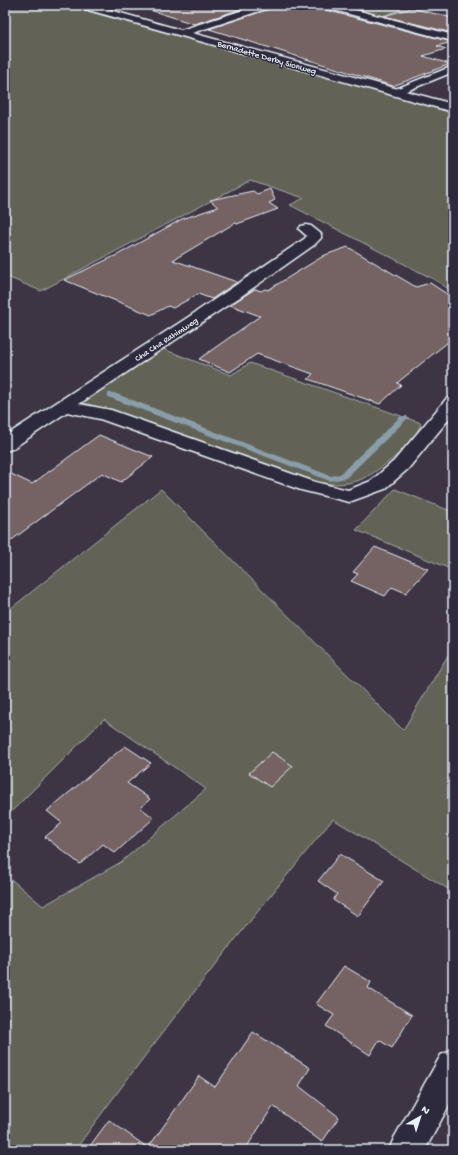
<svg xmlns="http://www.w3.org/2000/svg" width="458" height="1155" font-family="'Gochi Hand',sans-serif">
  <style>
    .green { fill: #626457; stroke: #a5aaa8 }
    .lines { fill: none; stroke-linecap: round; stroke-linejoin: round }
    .stream { fill: #8a9ea9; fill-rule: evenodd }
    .building { fill: #756262; stroke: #e8f1f8 }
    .service-casing { stroke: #e8f1f8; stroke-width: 3 }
    .minor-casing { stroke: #e8f1f8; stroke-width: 3 }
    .service { fill: #2f2a3d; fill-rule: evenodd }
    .minor { fill: #2f2a3d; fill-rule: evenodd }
    .labels { text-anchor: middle; stroke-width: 3; stroke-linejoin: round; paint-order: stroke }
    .far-street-label { font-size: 9px; fill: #e8f1f8; stroke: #2f2a3d }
  </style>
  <rect width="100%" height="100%" fill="#3d3544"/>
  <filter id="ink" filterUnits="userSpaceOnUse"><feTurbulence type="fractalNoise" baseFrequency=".025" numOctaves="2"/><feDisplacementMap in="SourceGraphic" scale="8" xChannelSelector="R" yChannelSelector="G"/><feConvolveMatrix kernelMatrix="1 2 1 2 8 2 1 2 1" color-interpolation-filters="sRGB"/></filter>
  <g filter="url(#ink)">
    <g class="green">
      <polygon points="5,5 65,5 453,112 453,292 437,281 290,205 304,198 250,180 41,291 5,276"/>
      <polygon points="336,5 414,5 379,17"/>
      <path d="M163,349l68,26 19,-12 171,60c-1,4 -3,8 -5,11 -8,15 -43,42 -59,47 -13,4 -27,3 -40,2l-208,-73 -29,-8z"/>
      <path d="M161,489l242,241 50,-83v245l-120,-73c-89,108 -176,218 -258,331h-70v-263l7,-7 31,26 78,-44 85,-73 -102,-70 -99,99v-205z"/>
      <polygon points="395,489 453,512 453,570 356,530"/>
    </g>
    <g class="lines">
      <polygon class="stream" points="108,393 114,393 331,476 340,474 401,416 407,416 408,418 346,478 330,481 108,397"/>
    </g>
    <g class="building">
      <polygon points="151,5 254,5 194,24 150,10"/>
      <polygon points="276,5 305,5 452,42 437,46 446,49 423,56 450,64 393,86 209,29 272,8"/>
      <polygon points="411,8 453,18 453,33 384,16"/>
      <polygon points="270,189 275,200 269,203 278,209 237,224 235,223 173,260 237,282 212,299 198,294 173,308 168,306 151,315 64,280 119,254 182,219 218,207 210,200 253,191 257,194"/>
      <polygon points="348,247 416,287 430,283 453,298 453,338 397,383 401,385 380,404 308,379 313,374 257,354 230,372 199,359 260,316 230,305 255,289 261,291 265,289 268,290 325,255"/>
      <polygon points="99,435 153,457 121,482 102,473 5,545 5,471 32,484"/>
      <polygon points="375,547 428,569 406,593 392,587 385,596 351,581 358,574 353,572"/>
      <polygon points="125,746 151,763 127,783 150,799 141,808 154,818 115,853 103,844 80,864 45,837 62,823 47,811"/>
      <polygon points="272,752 293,766 270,787 249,773"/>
      <polygon points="340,854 384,881 358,916 333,900 337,894 318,881"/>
      <polygon points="344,966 371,982 368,988 412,1015 392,1048 379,1040 370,1055 326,1026 334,1015 316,1004"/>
      <polygon points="253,1032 310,1068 299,1086 339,1117 322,1142 273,1106 245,1150 87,1150 109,1120 148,1148 199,1076 215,1087"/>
    </g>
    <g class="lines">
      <defs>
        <polygon id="service" points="453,66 453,72 399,94 393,94 391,92 393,90"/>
        <g id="minor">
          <polygon points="76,5 92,5 181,30 259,5 274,5 272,7 192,33 453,104 453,112 78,7"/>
          <polygon points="320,5 336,5 453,35 453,41 322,7"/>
          <polygon points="306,225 311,226 321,234 321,238 314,245 240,297 79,404 111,410 315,482 348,490 371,481 394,461 447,398 453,397 453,414 408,469 385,489 349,502 301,490 100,419 67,412 12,449 5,451 5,436 190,316 304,239 307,236 299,229 301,226"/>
          <polygon points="453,1050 453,1098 425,1150 389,1150 394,1138 441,1055"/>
        </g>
      </defs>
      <use href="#service" class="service-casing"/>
      <use href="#minor" class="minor-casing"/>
      <use href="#service" class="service"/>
      <use href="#minor" class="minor"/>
    </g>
  </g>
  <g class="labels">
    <g class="far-street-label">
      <text transform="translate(267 57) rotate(16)" y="3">Bernadette Derby Sionweg</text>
      <text transform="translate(166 339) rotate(-33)" y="3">Cha Cha Rahimweg</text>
    </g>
  </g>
  <rect width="458" height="1155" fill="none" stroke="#2f2a3d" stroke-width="20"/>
  <rect x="10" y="10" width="438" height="1135" fill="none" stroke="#e8f1f8" stroke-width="1.5" filter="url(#ink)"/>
  <g transform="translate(420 1117) rotate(39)" stroke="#2f2a3d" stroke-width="3" paint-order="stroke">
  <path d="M0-3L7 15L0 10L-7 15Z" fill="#e8f1f8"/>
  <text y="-6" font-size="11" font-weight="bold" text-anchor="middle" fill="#e8f1f8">N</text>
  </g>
</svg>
